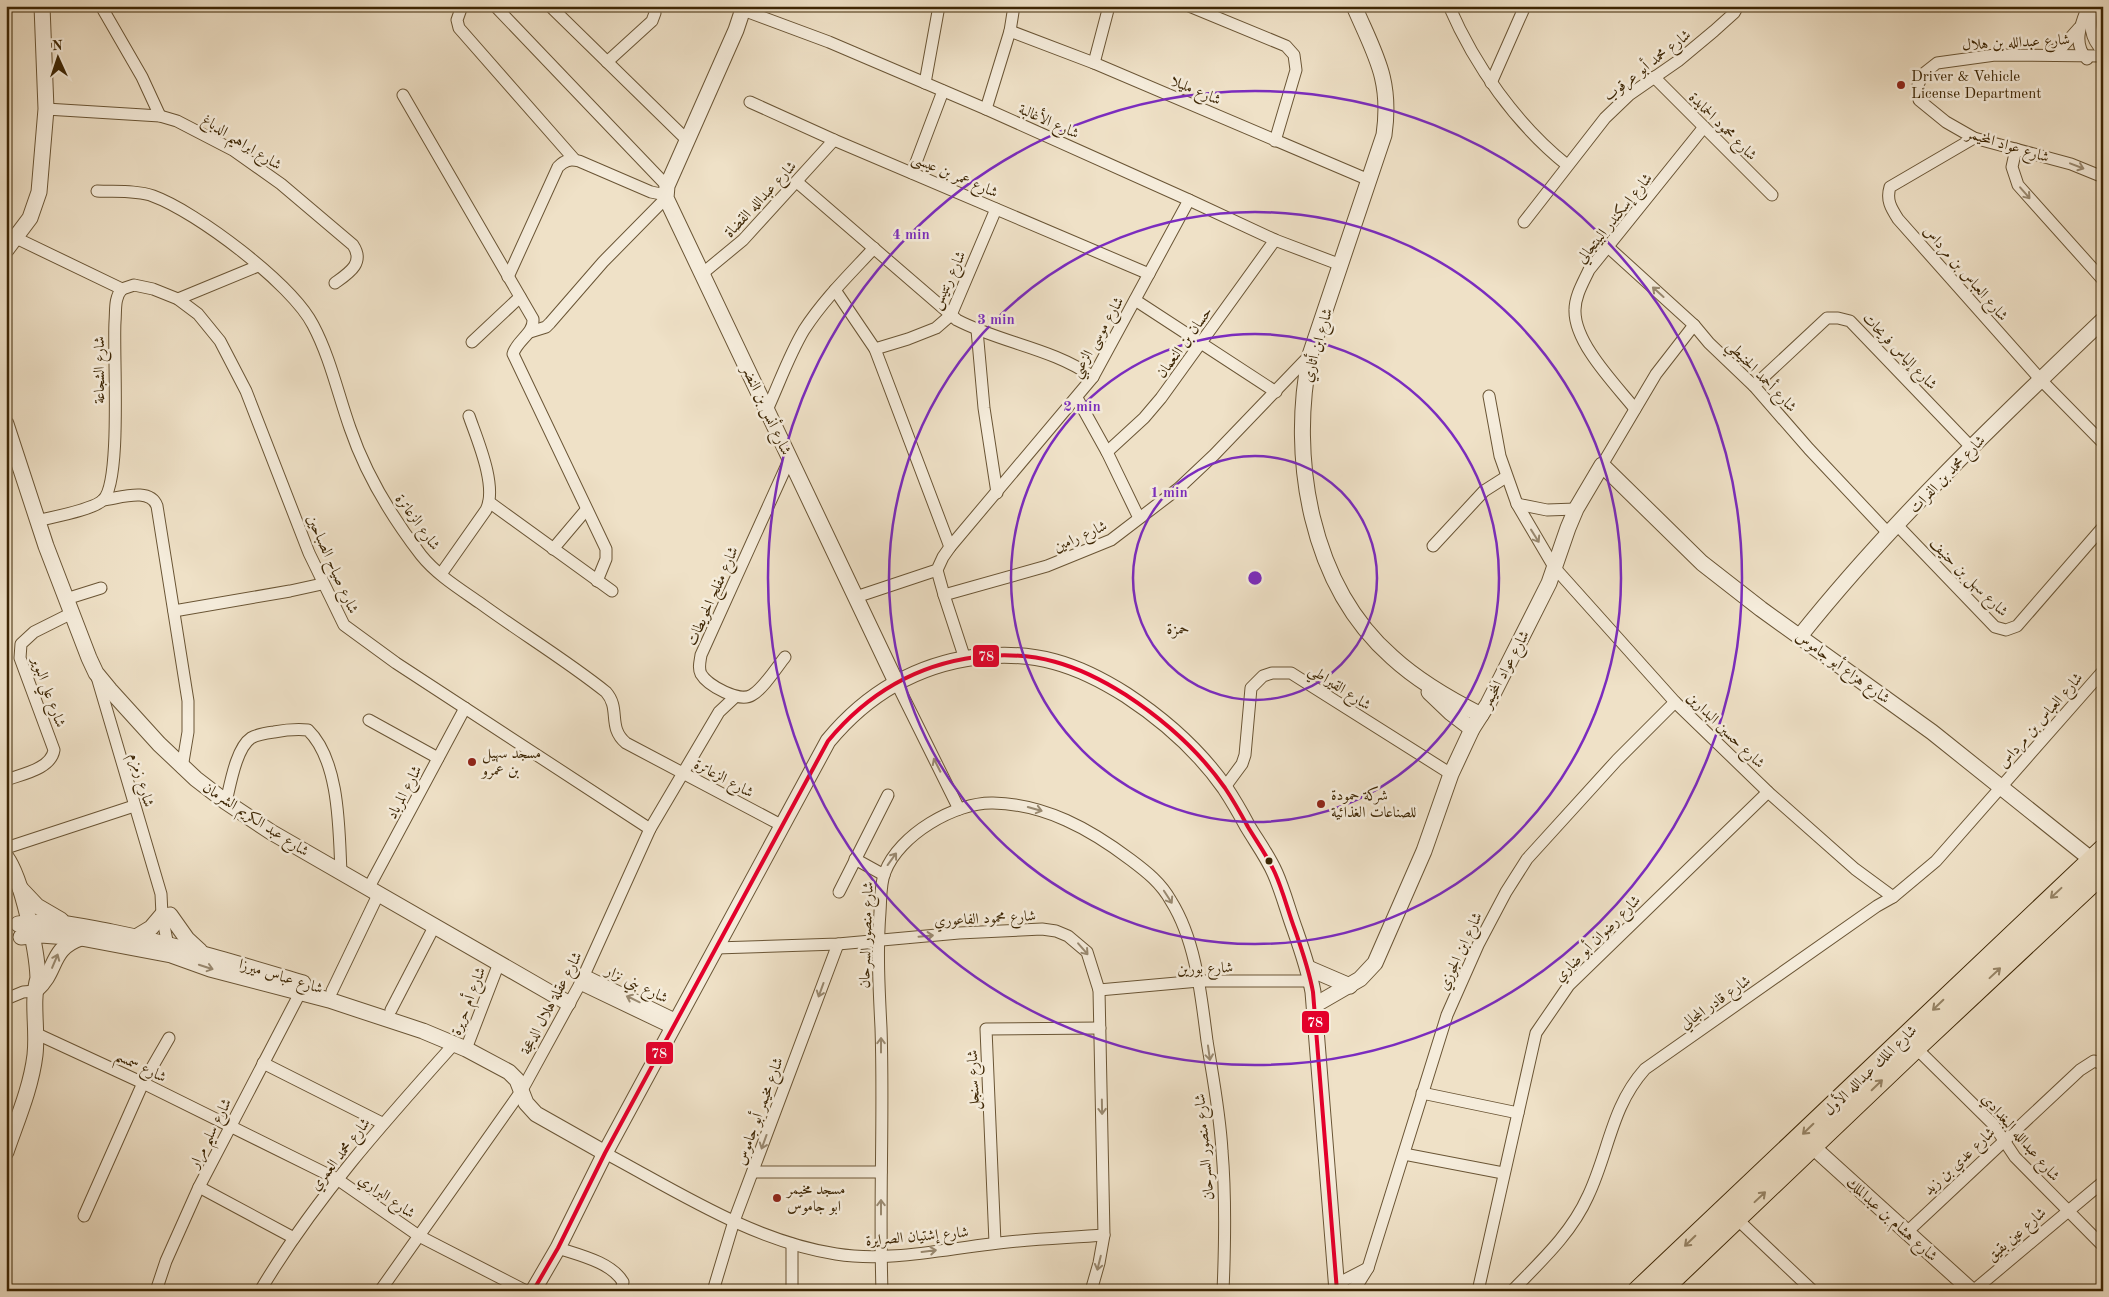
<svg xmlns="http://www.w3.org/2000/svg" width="2109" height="1297" font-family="'Old Standard TT',Amiri,serif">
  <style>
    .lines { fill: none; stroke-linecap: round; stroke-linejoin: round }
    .minor-casing { stroke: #6a5535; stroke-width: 13 }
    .tertiary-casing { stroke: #6a5535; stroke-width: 17 }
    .primary-casing { stroke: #3d2604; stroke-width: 21 }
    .minor { stroke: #f5ecdb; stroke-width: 11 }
    .tertiary { stroke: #f5ecdb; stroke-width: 15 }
    .primary { stroke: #efe1c7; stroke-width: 19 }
    .bus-1-casing { stroke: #f5ecdb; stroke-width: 8 }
    .bus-1 { stroke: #e4002b; stroke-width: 4 }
    .oneway { stroke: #998970 }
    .oneway2 { stroke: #968466 }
    .ring { fill: none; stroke: #7b2cbf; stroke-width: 2.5 }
    .poi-dot { fill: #8f2418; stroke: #f5ecdb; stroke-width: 2 }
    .bus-dot { fill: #3d2604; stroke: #f5ecdb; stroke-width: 2 }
    .labels { text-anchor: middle; stroke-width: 5; stroke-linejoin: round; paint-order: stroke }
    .street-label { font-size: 15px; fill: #3d2604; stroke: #f5ecdb }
    .poi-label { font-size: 15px; fill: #3d2604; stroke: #f5ecdb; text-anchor: start }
    .neighbourhood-label { font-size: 16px; fill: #3d2604; stroke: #f5ecdb }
    .centre { fill: #7b2cbf; stroke: #f5ecdb; stroke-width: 2.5 }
    .ring-label { font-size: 15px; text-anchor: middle; font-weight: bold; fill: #7b2cbf; stroke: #f5ecdb; stroke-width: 5; stroke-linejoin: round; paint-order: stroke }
    .line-badge { stroke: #f5ecdb; stroke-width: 2 }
    .badge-label { font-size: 14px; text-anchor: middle; font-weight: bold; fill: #fff }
  </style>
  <rect width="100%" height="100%" fill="#efe1c7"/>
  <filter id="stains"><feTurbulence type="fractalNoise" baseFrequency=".004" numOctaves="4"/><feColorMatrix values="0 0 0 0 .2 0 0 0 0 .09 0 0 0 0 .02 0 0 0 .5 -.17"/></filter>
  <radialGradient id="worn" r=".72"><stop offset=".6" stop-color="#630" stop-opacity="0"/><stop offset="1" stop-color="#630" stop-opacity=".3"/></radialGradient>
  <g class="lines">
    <defs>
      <g id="minor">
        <polyline points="101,6 142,77 160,116"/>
        <polyline points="462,6 457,20 459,28 574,159"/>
        <polyline points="495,6 667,186"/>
        <polyline points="550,6 688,141"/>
        <polyline points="1189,6 1286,46 1294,55 1296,70 1275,141"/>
        <path d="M1449,6c26,60 67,118 118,159"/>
        <path d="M2092,7c-2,17 -3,31 11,44"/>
        <polyline points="743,10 829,42 986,109 1189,200 1275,240 1341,265"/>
        <polyline points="1010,31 1094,63 1369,180"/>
        <polyline points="2048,53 2063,46 2079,28"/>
        <polyline points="2103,56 1995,55 1937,63 1923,74 1918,85 1919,100 1946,122 1974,138 2071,164 2103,177"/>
        <path d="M2087,59c-15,-16 -6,-35 1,-53"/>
        <polyline points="607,62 652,21 655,13 654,6"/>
        <polyline points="1094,63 1109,6"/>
        <polyline points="1654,77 1772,195"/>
        <polyline points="925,83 939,6"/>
        <polyline points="1491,83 1525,6"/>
        <path d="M403,95l130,224c1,15 -16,21 -20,35l93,195v10l-9,22"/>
        <polyline points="750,102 834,140 1149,274"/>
        <path d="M46,109l114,7 17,5 56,29 48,34 72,61c12,18 -4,28 -18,38"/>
        <polyline points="986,109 1010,31 1014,6"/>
        <path d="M1974,138l-84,49c-4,13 1,21 8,32l143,161 62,63"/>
        <polyline points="2016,149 2012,167 2018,185 2103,280"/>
        <polyline points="912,173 943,91"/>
        <path d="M797,182l160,138c44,23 95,28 136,57"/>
        <path d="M97,191c18,1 39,-1 56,5 44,16 139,88 160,129 17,32 25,69 37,103 16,47 41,88 71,127 16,20 39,34 59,48 41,30 86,57 126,89 15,17 1,35 20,51l155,82"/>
        <polyline points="1524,222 1605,118 1629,95 1678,61 1714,31 1734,13 1738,6"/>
        <polyline points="16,238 122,289"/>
        <polyline points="1607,246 1694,325 1709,343 1754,386 1809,449 1889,534"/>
        <polyline points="703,273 743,240 834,140"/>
        <path d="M508,277l50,-110c7,-7 12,-8 21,-6l72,31 15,3"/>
        <polyline points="122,289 134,285 153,289 178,299 198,314 220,341 246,391 309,553 344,625 396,663 650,829"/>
        <polyline points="835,290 875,349 950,547"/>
        <polyline points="178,299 258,266"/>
        <polyline points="1135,300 1276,392"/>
        <polyline points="977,330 984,408 997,493"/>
        <polyline points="530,332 546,327 550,323 603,262 666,198"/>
        <polyline points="472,342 520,297"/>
        <polyline points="875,349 908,339 936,328 951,315 996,209"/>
        <polyline points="1754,386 1827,318 1838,318 1850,321 1972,448"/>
        <polyline points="1489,396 1500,456 1517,504 1554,567 1675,702 1768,792 1855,869 1893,897"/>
        <polyline points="1077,398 1107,452 1139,518"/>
        <path d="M1635,409c-19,-24 -61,-66 -60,-99 0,-14 8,-27 14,-40l115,-143"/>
        <path d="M767,410c12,-26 22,-55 37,-80 20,-31 46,-56 70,-82"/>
        <polyline points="1107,452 1144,418 1161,398 1275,240"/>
        <polyline points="1602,465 1656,374 1694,325"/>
        <path d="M103,500c17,-2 47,-13 54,6l31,195v31l-6,36"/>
        <polyline points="489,502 612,591"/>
        <polyline points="1517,504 1547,510 1576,509"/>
        <path d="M37,521c15,-4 56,-11 66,-21 19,-18 10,-147 12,-178 1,-12 -1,-24 7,-33"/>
        <polyline points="1897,525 1995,627 2006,630 2017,626 2103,527"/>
        <polyline points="1433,546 1484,491 1506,477"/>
        <polyline points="553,549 586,510"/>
        <polyline points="937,570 944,595 965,659"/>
        <path d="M441,574l45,-64c12,-23 -9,-71 -17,-94"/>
        <polyline points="944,595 1047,566 1111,540 1179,488 1214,455 1310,355"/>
        <polyline points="856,597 937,570 943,557 950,547 1093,377 1189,200"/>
        <polyline points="66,599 101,588"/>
        <polyline points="174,611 290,591 322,584"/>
        <path d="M785,657c-8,10 -22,32 -33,38 -12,8 -44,-9 -51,-21 -3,-6 -1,-12 0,-19l89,-197"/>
        <polyline points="97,677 161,894 162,915 169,951"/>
        <polyline points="896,682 959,809"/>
        <polyline points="369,720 438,758"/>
        <path d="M6,780c16,-6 45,-11 48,-30l-34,-92 1,-14 13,-12 38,-19"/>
        <polyline points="1225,787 1242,764 1245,755 1251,688 1263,676 1272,673 1291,673 1451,774"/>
        <path d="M226,802c4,-16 10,-54 25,-64 7,-4 15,-5 23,-6 11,-2 23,-3 34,-2 32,31 31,101 33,143"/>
        <polyline points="6,848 134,806"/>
        <polyline points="855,859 884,875"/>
        <polyline points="368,889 465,708"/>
        <polyline points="839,892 888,795"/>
        <polyline points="716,948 838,944 959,933 1042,929 1056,931 1068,936 1087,952 1099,990 1104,1235 1099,1263 1091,1291"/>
        <polyline points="584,975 677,1020"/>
        <polyline points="580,984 672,1028"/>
        <polyline points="1099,990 1199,981 1311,981"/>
        <polyline points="332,991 378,895"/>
        <polyline points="6,999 23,992 35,991"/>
        <polyline points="391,1010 434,927"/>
        <polyline points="37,1034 143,1083 337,1179 419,1236 526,1291"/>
        <polyline points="1916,1048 1993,1124 2015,1157 2103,1246"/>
        <polyline points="466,1049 499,963"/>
        <polyline points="263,1063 382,1123"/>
        <polyline points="1422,1093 1518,1113"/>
        <path d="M605,1153c73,39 148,88 231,101 51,8 104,-4 155,-10 37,-5 75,-6 113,-9"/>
        <polyline points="1404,1154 1503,1173"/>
        <polyline points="753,1172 881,1172"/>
        <polyline points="199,1187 294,1238"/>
        <polyline points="84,1216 143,1083 169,1038"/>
        <polyline points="1737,1219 1813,1291"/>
        <polyline points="1907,1232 2080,1070 2094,1061 2103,1064"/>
        <polyline points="995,1243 986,1029 1100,1028"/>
        <polyline points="792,1244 792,1291"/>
        <path d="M558,1248c21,7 53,14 65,34l-2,9"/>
        <polyline points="1337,1284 1368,1268"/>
        <polyline points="6,1290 8,1291"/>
        <polyline points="156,1291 166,1261 199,1187 300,993"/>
        <path d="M260,1291c54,-91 124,-169 194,-247"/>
        <polyline points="380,1291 522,1090 580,984 650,829 719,712 735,697"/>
        <polyline points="713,1291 734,1221 838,944"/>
        <path d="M882,1291c-3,-88 2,-175 -1,-263 -2,-39 -4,-77 -1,-116 1,-13 0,-28 5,-40 14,-37 70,-70 108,-69 52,1 97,26 138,57 16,12 30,23 40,41 25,40 30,94 36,140 6,37 13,73 15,110 4,46 3,93 1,140"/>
        <polyline points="1350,1291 1358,1284 1368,1268 1447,1015 1478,945 1506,892 1527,859 1617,760 1675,702"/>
        <polyline points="1478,1291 1536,1033 1569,985 1768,792"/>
        <path d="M1512,1291c28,-29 59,-57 76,-95 21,-44 23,-89 57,-127l232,-163 16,-9 43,-36 167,-190"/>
        <polyline points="1973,1291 2103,1182"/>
      </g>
      <g id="tertiary">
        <polyline points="744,6 736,30 667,186 666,198 896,682"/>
        <path d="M1354,6c21,49 38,73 30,129l-74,220c-21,102 0,230 82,302 24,22 59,43 89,58"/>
        <polyline points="6,250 30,218 39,192 46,109 42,6"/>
        <polyline points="6,424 46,546 89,658 96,673 110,690 159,744 196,779 226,802 271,832 568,1003"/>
        <path d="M1800,636c91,-114 198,-216 303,-316"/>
        <polyline points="1429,692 1451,713 1472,729"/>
        <path d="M6,857c16,22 31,93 32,121 -7,24 0,51 -3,77 -4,33 -18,65 -29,97"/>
        <polyline points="20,888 37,906 61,920"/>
        <polyline points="170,915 187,939 200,951"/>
        <path d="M18,924c33,-6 61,2 94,8 65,13 127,32 191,51"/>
        <polyline points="21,937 41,935 81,938 171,955 210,969 329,1000 423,1031 466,1049 509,1072 517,1080 526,1103 536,1114 605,1153"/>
        <polyline points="136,937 151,928 162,915"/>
        <polyline points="1308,968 1350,986"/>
        <path d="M36,990c22,-19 13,-41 45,-52"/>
        <polyline points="1315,1005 1360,979 1375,963 1424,851 1451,774 1472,729 1488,704 1549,583 1568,528 1576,509 1602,465 1702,563 1761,609 1932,732 2092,860"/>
        <polyline points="1813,1147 1972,1291"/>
        <path d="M533,1291l25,-43 47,-95 223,-412c38,-46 88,-76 148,-84 59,-7 101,7 150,38 38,25 73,56 99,93 8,12 16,26 23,39 9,15 20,30 27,46 8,18 13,38 20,57 7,20 14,40 18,62l24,299"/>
      </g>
      <g id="primary">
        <polyline points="1637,1291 2103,849"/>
        <polyline points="1661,1291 1916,1048 2103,873"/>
      </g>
    </defs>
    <use href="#minor" class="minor-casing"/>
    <use href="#tertiary" class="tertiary-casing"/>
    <use href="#primary" class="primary-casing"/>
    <use href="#minor" class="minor"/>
    <use href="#tertiary" class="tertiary"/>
    <use href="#primary" class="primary"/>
    <defs>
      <path id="bus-1" d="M533,1291l25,-43 47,-95 223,-412c38,-46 88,-76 148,-84 59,-7 101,7 150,38 38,25 73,56 99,93 8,12 16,26 23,39 9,15 20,30 27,46 8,18 13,38 20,57 7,20 14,40 18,62l24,299"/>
    </defs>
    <use href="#bus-1" class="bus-1-casing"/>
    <use href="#bus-1" class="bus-1"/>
  </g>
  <defs><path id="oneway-shaft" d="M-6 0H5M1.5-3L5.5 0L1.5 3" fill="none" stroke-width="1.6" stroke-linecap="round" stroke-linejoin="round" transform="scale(1.25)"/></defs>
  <g class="oneway">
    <use href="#oneway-shaft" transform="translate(2077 166) rotate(21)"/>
    <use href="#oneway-shaft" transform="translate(2025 193) rotate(49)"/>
    <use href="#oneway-shaft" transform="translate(1658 292) rotate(-138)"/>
    <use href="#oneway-shaft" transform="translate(1535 536) rotate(58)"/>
    <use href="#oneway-shaft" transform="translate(937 765) rotate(-117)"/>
    <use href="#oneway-shaft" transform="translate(1035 809) rotate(16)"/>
    <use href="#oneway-shaft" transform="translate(892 859) rotate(-54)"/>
    <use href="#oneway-shaft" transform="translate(1168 897) rotate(57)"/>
    <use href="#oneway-shaft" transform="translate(926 936) rotate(-5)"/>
    <use href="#oneway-shaft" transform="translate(1083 949) rotate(49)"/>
    <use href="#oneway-shaft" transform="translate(55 961) rotate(-67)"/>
    <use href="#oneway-shaft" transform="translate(206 967) rotate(18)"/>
    <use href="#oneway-shaft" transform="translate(821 990) rotate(110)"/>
    <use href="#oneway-shaft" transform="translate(633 999) rotate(-154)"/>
    <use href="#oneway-shaft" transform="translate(881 1045) rotate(-90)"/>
    <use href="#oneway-shaft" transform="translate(1209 1053) rotate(82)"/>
    <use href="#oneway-shaft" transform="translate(1102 1107) rotate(89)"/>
    <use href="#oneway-shaft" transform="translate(764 1142) rotate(110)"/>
    <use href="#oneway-shaft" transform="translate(881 1207) rotate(-90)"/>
    <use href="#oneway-shaft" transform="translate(929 1251) rotate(-7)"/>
    <use href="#oneway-shaft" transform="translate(1099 1263) rotate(104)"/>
  </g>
  <g class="oneway2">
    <use href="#oneway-shaft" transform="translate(2056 893) rotate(137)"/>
    <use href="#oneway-shaft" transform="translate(1995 973) rotate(-43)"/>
    <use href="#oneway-shaft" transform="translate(1938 1005) rotate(136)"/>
    <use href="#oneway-shaft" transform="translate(1877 1085) rotate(-44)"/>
    <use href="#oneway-shaft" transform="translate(1808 1129) rotate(136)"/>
    <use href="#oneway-shaft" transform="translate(1760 1197) rotate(-43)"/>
    <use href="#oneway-shaft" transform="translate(1690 1241) rotate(136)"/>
  </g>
  <g class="ring">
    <circle cx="1255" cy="578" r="122"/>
    <circle cx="1255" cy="578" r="244"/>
    <circle cx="1255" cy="578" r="366"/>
    <circle cx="1255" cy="578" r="487"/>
  </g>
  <g class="poi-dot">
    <circle cx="1901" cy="85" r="5"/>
    <circle cx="472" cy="762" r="5"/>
    <circle cx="1321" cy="804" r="5"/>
    <circle cx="777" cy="1198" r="5"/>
  </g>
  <circle class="bus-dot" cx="1269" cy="861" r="4.5"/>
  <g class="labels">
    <g class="street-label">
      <text transform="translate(2016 42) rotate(-3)" y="5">شارع عبدالله بن هلال</text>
      <text transform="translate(1647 65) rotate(-38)" y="5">شارع محمد أبو عرقوب</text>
      <text transform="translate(1196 90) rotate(23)" y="5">شارع مليلا</text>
      <text transform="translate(1049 121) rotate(24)" y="5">شارع الأغالبة</text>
      <text transform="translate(1723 126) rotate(45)" y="5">شارع محمود الحمايدة</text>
      <text transform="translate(242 142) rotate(32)" y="5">شارع ابراهيم الدباغ</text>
      <text transform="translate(2008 145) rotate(17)" y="5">شارع عواد المخيمر</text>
      <text transform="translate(955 175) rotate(23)" y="5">شارع عمر بن عيسى</text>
      <text transform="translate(760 199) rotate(-47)" y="5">شارع عبدالله القضاة</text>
      <text transform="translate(1614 218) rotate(-51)" y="5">شارع إسكندر البيتجالي</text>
      <text transform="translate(1966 273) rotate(49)" y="5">شارع العباس بن مرداس</text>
      <text transform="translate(948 280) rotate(-65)" y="5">شارع رنتيس</text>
      <text transform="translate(1097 337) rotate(-60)" y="5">شارع موسى الزعبي</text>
      <text transform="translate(1184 342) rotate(-54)" y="5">حسان بن النعمان</text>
      <text transform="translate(1317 345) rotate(-74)" y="5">شارع ابن أثاري</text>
      <text transform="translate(1900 351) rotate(46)" y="5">شارع إلياس فريحات</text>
      <text transform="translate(99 370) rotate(-90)" y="5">شارع الشجاعة</text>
      <text transform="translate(1762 376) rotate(46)" y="5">شارع أحمد الحنيطي</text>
      <text transform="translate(767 410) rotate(65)" y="5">شارع أنس بن النضر</text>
      <text transform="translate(1947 474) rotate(-46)" y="5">شارع محمد بن الفرات</text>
      <text transform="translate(418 522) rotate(54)" y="5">شارع الزعاترة</text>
      <text transform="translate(1080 536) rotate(-24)" y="5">شارع رامين</text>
      <text transform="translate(333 564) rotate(66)" y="5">شارع صياح الصباحين</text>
      <text transform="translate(1969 577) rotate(45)" y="5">شارع سهل بن حنيف</text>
      <text transform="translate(712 596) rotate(-66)" y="5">شارع مفلح الحويطات</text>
      <text transform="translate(1843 667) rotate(36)" y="5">شارع هزاع أبو جاموس</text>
      <text transform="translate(1505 669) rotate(-62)" y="5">شارع عواد المخيمر</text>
      <text transform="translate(1340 687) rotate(33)" y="5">شارع القيراطي</text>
      <text transform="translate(49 692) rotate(70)" y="5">شارع علي البوير</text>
      <text transform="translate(2040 720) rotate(-49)" y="5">شارع العباس بن مرداس</text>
      <text transform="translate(1726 730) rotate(44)" y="5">شارع حسين البدارين</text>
      <text transform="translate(724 778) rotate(28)" y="5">شارع الزعاترة</text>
      <text transform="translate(142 780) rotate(74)" y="5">شارع زمزم</text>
      <text transform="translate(404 792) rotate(-62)" y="5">شارع المرباد</text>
      <text transform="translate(256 819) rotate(33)" y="5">شارع عبد الكريم الشرمان</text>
      <text transform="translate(985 918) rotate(-3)" y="5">شارع محمود الفاعوري</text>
      <text transform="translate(866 935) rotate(-88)" y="5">شارع منصور السرحان</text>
      <text transform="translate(1597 938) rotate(-45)" y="5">شارع رضوان أبو ضاري</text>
      <text transform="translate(1460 951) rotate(-65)" y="5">شارع ابن الجوزي</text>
      <text transform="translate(1205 968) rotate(-2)" y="5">شارع بورين</text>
      <text transform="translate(281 976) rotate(17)" y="5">شارع عباس ميرزا</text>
      <text transform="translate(637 984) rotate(26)" y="5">شارع بني نزار</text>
      <text transform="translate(468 1001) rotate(-69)" y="5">شارع أم حريرة</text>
      <text transform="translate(1715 1002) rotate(-35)" y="5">شارع قادر المجالي</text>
      <text transform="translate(551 1003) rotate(-62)" y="5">شارع عقلة هلال الدعجة</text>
      <text transform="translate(141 1066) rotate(26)" y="5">شارع سمسم</text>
      <text transform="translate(1870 1070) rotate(-44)" y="5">شارع الملك عبدالله الأول</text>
      <text transform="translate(973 1080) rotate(-92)" y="5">شارع سنجل</text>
      <text transform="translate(759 1111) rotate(-70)" y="5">شارع مخيمر أبو جاموس</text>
      <text transform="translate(210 1133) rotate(-63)" y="5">شارع سليم مرار</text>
      <text transform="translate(2021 1137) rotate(49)" y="5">شارع عبدالله البغدادي</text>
      <text transform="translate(1204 1147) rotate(-95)" y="5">شارع منصور السرحان</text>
      <text transform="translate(340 1154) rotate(-52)" y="5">شارع محمد العمري</text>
      <text transform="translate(1959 1161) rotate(-43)" y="5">شارع عدي بن زيد</text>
      <text transform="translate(387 1196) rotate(35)" y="5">شارع البراري</text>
      <text transform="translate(1892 1219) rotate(42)" y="5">شارع هشام بن عبدالملك</text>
      <text transform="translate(2016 1234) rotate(-41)" y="5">شارع عين بقيق</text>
      <text transform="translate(917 1236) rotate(-5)" y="5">شارع إشتيان الصرايرة</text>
    </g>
    <g class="poi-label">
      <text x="1911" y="81">Driver &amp; Vehicle<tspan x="1911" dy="17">License Department</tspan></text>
      <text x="482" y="758">مسجد سهيل<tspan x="482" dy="17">بن عمرو</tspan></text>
      <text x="1331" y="800">شركة حمودة<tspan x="1331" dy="17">للصناعات الغذائية</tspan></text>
      <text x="787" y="1194">مسجد مخيمر<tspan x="787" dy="17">ابو جاموس</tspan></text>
    </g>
    <g class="neighbourhood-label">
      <text x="1178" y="634">حمزة</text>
    </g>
  </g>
  <circle cx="1255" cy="578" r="8" class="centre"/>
  <g class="ring-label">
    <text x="911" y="239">4 min</text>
    <text x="996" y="324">3 min</text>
    <text x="1082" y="411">2 min</text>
    <text x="1169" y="497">1 min</text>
  </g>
  <g class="line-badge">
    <rect x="972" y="644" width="28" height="24" rx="5" fill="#e4002b"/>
    <rect x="1301" y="1010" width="29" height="24" rx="5" fill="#e4002b"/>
    <rect x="645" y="1041" width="29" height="24" rx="5" fill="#e4002b"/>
  </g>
  <g class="badge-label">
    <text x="986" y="661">78</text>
    <text x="1315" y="1027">78</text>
    <text x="659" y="1058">78</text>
  </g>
  <rect width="2109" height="1297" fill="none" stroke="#efe1c7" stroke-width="25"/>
  <rect x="8" y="8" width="2094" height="1282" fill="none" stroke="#3d2604" stroke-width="2.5"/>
  <rect x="12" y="12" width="2084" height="1272" fill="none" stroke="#3d2604"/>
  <g transform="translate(58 58) rotate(357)" stroke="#f5ecdb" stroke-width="4" paint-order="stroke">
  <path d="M0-4L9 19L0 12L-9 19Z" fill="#3d2604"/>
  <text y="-8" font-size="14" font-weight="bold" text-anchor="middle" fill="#3d2604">N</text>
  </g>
  <rect width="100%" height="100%" filter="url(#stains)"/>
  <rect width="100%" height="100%" fill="url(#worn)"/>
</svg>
